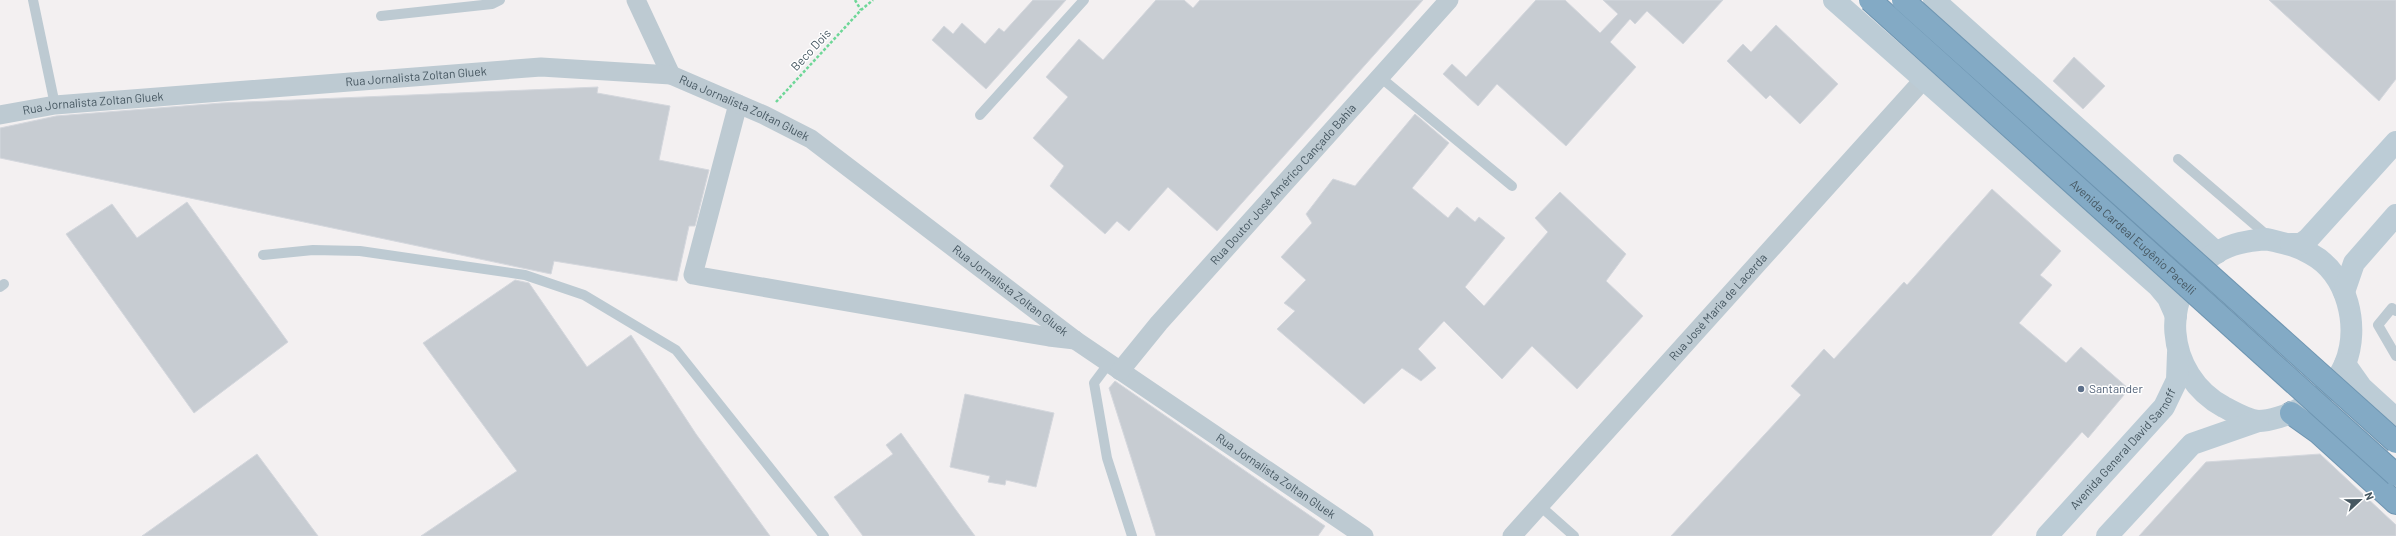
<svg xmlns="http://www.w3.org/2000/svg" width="2396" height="536" font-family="Barlow,sans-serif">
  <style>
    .building { fill: #c7ccd2; stroke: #d4d7dd }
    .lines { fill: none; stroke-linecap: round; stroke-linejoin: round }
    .motorway-casing { stroke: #6e95b1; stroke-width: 24 }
    .path { stroke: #6ed798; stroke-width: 2.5; stroke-dasharray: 3 2; stroke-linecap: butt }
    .service { stroke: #bdcad2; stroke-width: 10 }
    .minor { stroke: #bdcad2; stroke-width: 19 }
    .secondary { stroke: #bcccd6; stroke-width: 22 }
    .motorway { stroke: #83aac5; stroke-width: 22 }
    .motorway-bridge-casing { stroke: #6e95b1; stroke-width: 24; stroke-linecap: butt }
    .motorway-bridge { stroke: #83aac5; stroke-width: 22 }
    .service-dot { fill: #5c6f8a; stroke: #fff; stroke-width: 1.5 }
    .labels { text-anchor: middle; stroke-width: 3; stroke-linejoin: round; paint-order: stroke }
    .street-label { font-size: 12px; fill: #465761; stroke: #fff }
    .service-label { font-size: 12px; fill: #4e5e75; stroke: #fff; text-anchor: start }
  </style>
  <rect width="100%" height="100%" fill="#f3f0f1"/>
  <g class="building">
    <polygon points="1033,0 1066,0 986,89 932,40 944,26 953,34 962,23 985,44 999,28 1004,32"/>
    <polygon points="1156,0 1184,0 1193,8 1200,0 1423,0 1217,231 1168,187 1129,231 1117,221 1105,234 1050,186 1064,166 1033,138 1068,97 1046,77 1079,39 1103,60"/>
    <polygon points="1536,0 1565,0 1600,33 1618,14 1603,0 1723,0 1683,44 1647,11 1635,24 1630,19 1610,42 1636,67 1566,146 1497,84 1478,106 1443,74 1452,64 1466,77"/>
    <polygon points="2269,0 2396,0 2396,79 2379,101"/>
    <polygon points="1776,25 1838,84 1800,124 1770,95 1766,99 1727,61 1743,44 1751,52"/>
    <polygon points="2074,57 2105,86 2083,109 2053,81"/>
    <polygon points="598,87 597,93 670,106 659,160 709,170 695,226 689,226 677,281 554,261 551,274 0,158 0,128 56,116 222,103"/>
    <polygon points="1415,114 1449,143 1412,188 1448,218 1457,207 1475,222 1479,217 1505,238 1465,287 1484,306 1548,232 1535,218 1560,192 1626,254 1606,281 1643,316 1577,389 1532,346 1502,379 1444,321 1418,349 1436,368 1421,381 1402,368 1364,404 1277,329 1295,311 1284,303 1306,280 1281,257 1312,223 1306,214 1333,179 1355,186"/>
    <polygon points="1992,189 2061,251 2040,275 2052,285 2019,323 2066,363 2081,347 2129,389 2088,438 2082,432 1991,536 1671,536 1801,395 1791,386 1824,349 1834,359 1904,282 1907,285"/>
    <polygon points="187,202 288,342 194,413 66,234 112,204 137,238"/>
    <polygon points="515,280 529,283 587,367 631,335 696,434 770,536 421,536 517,471 423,343"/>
    <polygon points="1115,381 1325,526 1318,536 1156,536 1109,388"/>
    <polygon points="965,394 1054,413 1036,487 1006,480 1005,485 988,482 990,476 950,467"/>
    <polygon points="901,433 953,506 975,536 863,536 834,497 893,454 886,445"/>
    <polygon points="257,454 318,536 142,536"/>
    <polygon points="2320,454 2396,525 2396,536 2139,536 2206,462"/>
  </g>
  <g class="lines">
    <defs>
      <polyline id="motorway" points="2291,413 2319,433 2396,503"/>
    </defs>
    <use href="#motorway" class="motorway-casing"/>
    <g class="path">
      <polyline points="855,0 861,10"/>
      <polyline points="776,102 861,10 873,0"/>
    </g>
    <g class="service">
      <polyline points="33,0 55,105"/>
      <polyline points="381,16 492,4 500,0"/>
      <polyline points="1380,77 1512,186"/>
      <polyline points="980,115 1084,0"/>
      <polyline points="2178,159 2269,237"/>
      <polyline points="263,255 313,250 360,251 525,275 584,295 676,350 824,536"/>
      <polyline points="0,287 4,284"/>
      <polyline points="2396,311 2392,308 2378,325 2396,356"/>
      <polyline points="1109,363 1094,383 1107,458 1132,536"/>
      <polyline points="1539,505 1574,536"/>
    </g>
    <g class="minor">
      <polyline points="636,0 671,75"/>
      <polyline points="738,104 693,275 1049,337 1075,340"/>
      <path id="s1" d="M0,115l55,-10 486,-38 130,8 93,40 47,24 264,201 289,196"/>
      <path id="s2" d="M1120,371l39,-48 290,-323"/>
      <path id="s3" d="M1512,536l412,-457"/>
    </g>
    <g class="secondary">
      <polyline points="1834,0 2158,286 2168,298 2176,316"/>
      <polyline points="1934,0 2217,253"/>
      <path d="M2266,239c16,4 30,6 45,15 37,20 49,73 34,110 -9,21 -26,36 -46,45 -11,6 -29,12 -41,12 -11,-1 -24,-9 -34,-14 -59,-32 -68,-116 -8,-154 16,-10 32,-12 50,-14z"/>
      <polyline points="2291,244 2301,244 2308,239 2396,142"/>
      <polyline points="2344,292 2354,263 2396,215"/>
      <polyline points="2345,364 2362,388 2396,419"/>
      <path id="s4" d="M2047,536l117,-129 13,-27 1,-27"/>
      <polyline points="2107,536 2192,444 2258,421"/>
    </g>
    <use href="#motorway" class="motorway"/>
    <defs>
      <g id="motorway-bridge">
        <path id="s5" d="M1870,0l526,475"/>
        <polyline points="1903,0 2396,442"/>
      </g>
    </defs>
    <use href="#motorway-bridge" class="motorway-bridge-casing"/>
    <use href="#motorway-bridge" class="motorway-bridge"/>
  </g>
  <circle class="service-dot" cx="2081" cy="389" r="4"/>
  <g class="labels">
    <g class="street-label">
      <text transform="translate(811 50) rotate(-47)" y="4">Beco Dois</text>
      <text dy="4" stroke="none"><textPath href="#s1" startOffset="418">Rua Jornalista Zoltan Gluek</textPath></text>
      <text dy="4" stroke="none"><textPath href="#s1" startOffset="94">Rua Jornalista Zoltan Gluek</textPath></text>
      <text dy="4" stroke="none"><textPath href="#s1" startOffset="754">Rua Jornalista Zoltan Gluek</textPath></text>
      <text dy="4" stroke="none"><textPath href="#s2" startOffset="248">Rua Doutor José Américo Cançado Bahia</textPath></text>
      <text dy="4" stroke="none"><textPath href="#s5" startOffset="354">Avenida Cardeal Eugênio Pacelli</textPath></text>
      <text dy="4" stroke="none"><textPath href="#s1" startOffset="1078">Rua Jornalista Zoltan Gluek</textPath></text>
      <text dy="4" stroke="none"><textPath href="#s3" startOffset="308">Rua José Maria de Lacerda</textPath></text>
      <text dy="4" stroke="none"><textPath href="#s4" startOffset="116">Avenida General David Sarnoff</textPath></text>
      <text dy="4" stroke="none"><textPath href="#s1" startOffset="1402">Rua Jornalista Zoltan Gluek</textPath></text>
    </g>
    <g class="service-label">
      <text x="2089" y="393">Santander</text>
    </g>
  </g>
  <g transform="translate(2360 500) rotate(68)" stroke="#ffffff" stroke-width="3" paint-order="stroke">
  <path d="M0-3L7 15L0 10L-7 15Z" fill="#465761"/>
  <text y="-6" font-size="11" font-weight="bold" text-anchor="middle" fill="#465761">N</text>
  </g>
</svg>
